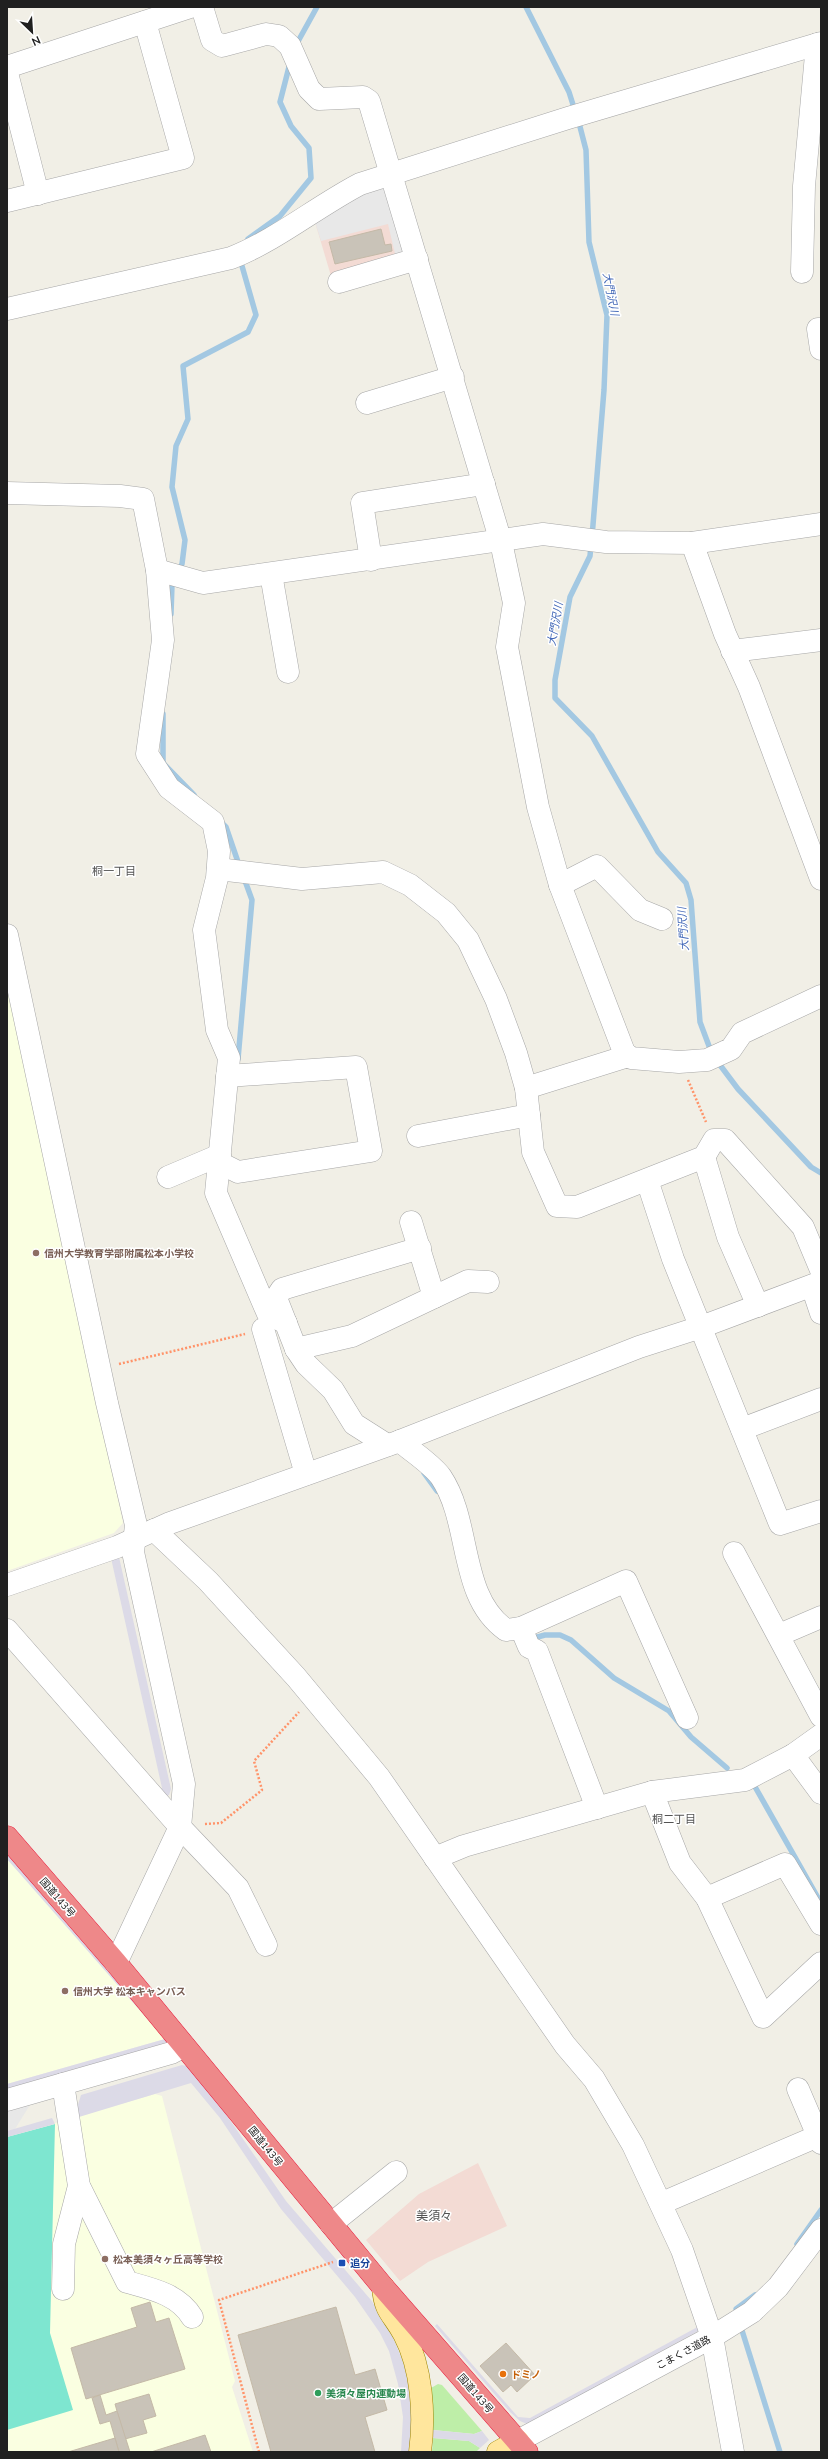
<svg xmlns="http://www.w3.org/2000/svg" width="828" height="2459" font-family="'Nunito Sans','Noto Sans JP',sans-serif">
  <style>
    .commercial { fill: #f3dbd4 }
    .education { fill: #faffe1 }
    .grass { fill: #beeea8 }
    .pitch { fill: #7ee6d0 }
    .parking { fill: #e8e8e8 }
    .plaza { fill: #dcdae7 }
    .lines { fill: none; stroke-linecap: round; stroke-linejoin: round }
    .stream { stroke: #a3c8e2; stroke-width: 5.5 }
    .building { fill: #c9c3b8; stroke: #c4b9a7 }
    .minor-casing { stroke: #a7a7a7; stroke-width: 23 }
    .major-casing { stroke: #9c8400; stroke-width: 23 }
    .highway-casing { stroke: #e81a3b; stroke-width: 23 }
    .path { stroke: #ff9369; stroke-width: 2.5; stroke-dasharray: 2 2; stroke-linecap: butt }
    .minor { stroke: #fff; stroke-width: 22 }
    .major { stroke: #ffe69d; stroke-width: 22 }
    .highway { stroke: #ee8889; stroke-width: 22 }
    .education-dot { fill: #8d6e63; stroke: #fff; stroke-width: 1.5 }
    .transit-dot { fill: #1a4fb4; stroke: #fff; stroke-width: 1.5 }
    .food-dot { fill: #e8710a; stroke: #fff; stroke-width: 1.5 }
    .leisure-dot { fill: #2e9e5b; stroke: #fff; stroke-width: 1.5 }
    .labels { text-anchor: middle; stroke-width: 3; stroke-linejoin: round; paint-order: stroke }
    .education-label { font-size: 10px; font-weight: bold; fill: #785e54; stroke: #fff; text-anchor: start }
    .street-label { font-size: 10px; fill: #202020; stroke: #fff }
    .transit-label { font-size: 10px; font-weight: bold; fill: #164399; stroke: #fff; text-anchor: start }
    .food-label { font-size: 10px; font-weight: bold; fill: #c56008; stroke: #fff; text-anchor: start }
    .leisure-label { font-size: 10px; font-weight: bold; fill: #27864d; stroke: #fff; text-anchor: start }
    .water-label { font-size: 11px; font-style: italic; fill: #4469b8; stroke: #fff }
    .neighbourhood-label { font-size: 11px; fill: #535353; stroke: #fff }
    .quarter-label { font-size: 12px; fill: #535353; stroke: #fff }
  </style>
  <rect width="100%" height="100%" fill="#f1efe6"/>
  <g class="commercial">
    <polygon points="383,186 413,254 331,276 315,222"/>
    <polygon points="478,2163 507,2226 428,2262 400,2281 366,2240 419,2194"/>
  </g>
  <g class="education">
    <polygon points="7,983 123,1523 114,1533 7,1571"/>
    <polygon points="7,1859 33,1887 165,2039 7,2084"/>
    <polygon points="155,2094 162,2096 235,2381 232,2387 253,2452 7,2452 7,2137"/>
  </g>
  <g class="grass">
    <polygon points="438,2384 442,2385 482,2431 474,2434 433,2430 431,2388"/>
    <polygon points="433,2438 469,2441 480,2448 476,2452 432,2452"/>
  </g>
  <polygon class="pitch" points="55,2124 50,2333 73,2410 7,2430 7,2137"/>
  <g class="parking">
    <polygon points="383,186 396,195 413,254 396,258 388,224 321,241 315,222 347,202"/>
    <polygon points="33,2100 15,2129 7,2131 7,2108"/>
  </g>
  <g class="plaza">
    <polygon points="119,1557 171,1789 169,1795 163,1797 154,1790 162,1788 111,1558"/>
    <polygon points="7,1852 170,2042 7,2090 7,2084 165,2039 7,1859"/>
    <polygon points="182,2065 194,2068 286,2201 371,2300 389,2328 404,2364 413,2406 411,2452 401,2452 403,2417 398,2384 389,2351 380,2333 355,2297 281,2209 220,2118 191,2083 79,2117 77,2114 77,2108 81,2095"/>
    <polygon points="52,2118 55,2124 7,2137 7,2131"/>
    <polygon points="437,2324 518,2417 530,2418 703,2324 704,2328 527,2424 520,2421 510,2412 435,2326"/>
    <polygon points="433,2430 474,2434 482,2431 489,2440 480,2448 469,2441 433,2438"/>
  </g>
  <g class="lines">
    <g class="stream">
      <polyline points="526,7 569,92 575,111"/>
      <polyline points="296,45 317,7"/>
      <polyline points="578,119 586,150 589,242 607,315 604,390 592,537"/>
      <polyline points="248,239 280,216 311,178 309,148 291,126 280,102 290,63"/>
      <polyline points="591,545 590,556 570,597 555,680 555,698 592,736 658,852 686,883 691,900 700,1022 712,1054"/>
      <polyline points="178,571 182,564 185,540 172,487 176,446 188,419 183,366 248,332 256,315 240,259"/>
      <polyline points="171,614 172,585"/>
      <polyline points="163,714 163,763 194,795"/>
      <polyline points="220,821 226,827 238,862"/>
      <polyline points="238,1059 252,900 244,878"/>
      <polyline points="717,1061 738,1089 811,1167 821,1173"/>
      <polyline points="424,1473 437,1491"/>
      <polyline points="530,1639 545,1635 560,1635 571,1640 614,1678 669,1711 691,1737 727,1768"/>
      <polyline points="754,1785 821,1903"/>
      <polyline points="797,2244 821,2210"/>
      <polyline points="738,2316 736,2309 755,2295"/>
      <polyline points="740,2324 780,2452"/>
    </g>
  </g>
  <g class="building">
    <polygon points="381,229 385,245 391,244 392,251 335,264 329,242"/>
    <polygon points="150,2302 156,2322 169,2318 185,2369 86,2399 71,2348 137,2327 131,2308"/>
    <polygon points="336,2307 355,2375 375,2369 387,2410 365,2417 375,2452 271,2452 238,2335"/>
    <polygon points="506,2343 535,2375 517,2392 511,2385 503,2392 480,2366"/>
    <polygon points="149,2394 156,2416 143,2420 147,2433 125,2439 115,2404"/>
    <polygon points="100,2395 106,2415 117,2411 130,2452 119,2452 110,2421 100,2424 92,2398"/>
    <polygon points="205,2435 211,2452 151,2452"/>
    <polygon points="115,2438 119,2452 68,2452"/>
  </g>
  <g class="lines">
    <defs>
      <g id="minor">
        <polyline points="202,7 212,40 222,46 266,34 279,36 290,46 309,89 319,99 363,97 369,101 501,542 514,603 507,647 538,807 560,885 624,1052 631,1058 679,1062 707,1060 731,1049 742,1033 821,996"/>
        <polyline points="7,67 190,7"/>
        <polyline points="7,73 38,194"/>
        <polyline points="7,201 183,158 145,22"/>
        <polyline points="802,272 804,186 817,44"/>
        <polyline points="339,282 417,259"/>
        <path d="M7,309l224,-51c46,-18 85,-51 129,-74l208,-66 253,-75"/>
        <polyline points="821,329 818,329 821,349"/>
        <polyline points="367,403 453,377"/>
        <polyline points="7,493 120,496 143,499 157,570 163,640 147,754 169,788 213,822 219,851 217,878 204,930 217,1030 229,1058 216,1193 268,1314 286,1323"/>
        <polyline points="692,543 725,634 749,687 821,879"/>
        <polyline points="371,560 362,503 484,484"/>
        <polyline points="157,570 203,583 543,534 606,542 692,543 821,524"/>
        <polyline points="271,574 288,672"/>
        <polyline points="732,651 821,640"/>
        <polyline points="218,869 302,879 383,872 410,885 446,913 468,940 496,999 516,1053 526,1088 533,1152 557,1206 577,1207 704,1157 714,1140 725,1140 803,1227 821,1270"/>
        <polyline points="560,885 597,866 640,910 662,919"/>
        <polyline points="7,935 107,1403 136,1525 133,1552 184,1784 180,1827 116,1963"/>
        <polyline points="526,1088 628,1056"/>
        <polyline points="418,1136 529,1115"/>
        <polyline points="704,1157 728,1237 758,1306"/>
        <polyline points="220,1163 238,1172 371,1151 356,1067 227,1076"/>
        <polyline points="168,1177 220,1155"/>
        <polyline points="647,1180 673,1259 780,1524 821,1511"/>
        <polyline points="411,1222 434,1297"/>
        <polyline points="812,1286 821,1313"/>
        <polyline points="263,1329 306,1474"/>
        <polyline points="296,1349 352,1336 468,1281 488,1282"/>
        <polyline points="742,1429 821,1399"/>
        <path d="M400,1441c11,10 33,24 41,36 31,46 17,119 65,153l15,-2 105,-47 61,137"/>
        <polyline points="387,1445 354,1424 333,1390 306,1364 296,1349 276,1298 282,1289 420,1248"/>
        <polyline points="154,1530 208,1581 296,1677 379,1777 565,2045 594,2079 633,2145 682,2250 712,2337 733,2452"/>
        <polyline points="734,1553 821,1716"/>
        <polyline points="7,1585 117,1547 170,1523 400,1441 639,1347 701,1327 821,1282"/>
        <polyline points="521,1628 529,1647 537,1651 597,1808"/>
        <polyline points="7,1630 180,1827 238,1888 266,1945"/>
        <polyline points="779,1635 821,1617"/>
        <polyline points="793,1755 821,1793"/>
        <polyline points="652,1792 680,1863 707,1898 763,2017 821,1963"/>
        <polyline points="435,1858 464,1846 652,1792 745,1780 793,1755 821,1735"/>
        <polyline points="707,1898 785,1864 821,1924"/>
        <path d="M63,2084l16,102 48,96c25,7 51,12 65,35"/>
        <polyline points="798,2089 821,2143"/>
        <polyline points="7,2100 171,2053 184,2046"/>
        <polyline points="662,2203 818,2136"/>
        <polyline points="331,2224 396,2172"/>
        <polyline points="63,2289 64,2244 79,2186"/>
        <polyline points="518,2441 712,2337 752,2312 778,2287 821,2230"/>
      </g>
      <g id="major">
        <path d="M383,2287c2,26 10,26 21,47 18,34 21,81 16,118"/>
        <polyline points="498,2452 518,2441"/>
      </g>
      <polyline id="highway" points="7,1837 116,1963 383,2287 527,2452"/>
    </defs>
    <use href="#minor" class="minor-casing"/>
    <use href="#major" class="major-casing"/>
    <use href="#highway" class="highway-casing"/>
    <g class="path">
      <polyline points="688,1080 706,1122"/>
      <polyline points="119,1364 245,1334"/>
      <polyline points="205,1824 221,1823 262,1790 254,1761 299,1712"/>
      <polyline points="259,2452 219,2300 333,2262"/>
    </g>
    <use href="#minor" class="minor"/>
    <use href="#major" class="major"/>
    <use href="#highway" class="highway"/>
  </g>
  <g class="education-dot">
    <circle cx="36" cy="1253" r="4"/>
    <circle cx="65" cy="1991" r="4"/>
    <circle cx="105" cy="2259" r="4"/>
  </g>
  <rect class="transit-dot" x="338" y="2259" width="8" height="8" rx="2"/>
  <circle class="food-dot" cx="503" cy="2374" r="4"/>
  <circle class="leisure-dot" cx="318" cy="2393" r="4"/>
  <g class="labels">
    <g class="education-label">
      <text x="44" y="1257">信州大学教育学部附属松本小学校</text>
      <text x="73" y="1995">信州大学 松本キャンパス</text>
      <text x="113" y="2263">松本美須々ヶ丘高等学校</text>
    </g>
    <g class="street-label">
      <text transform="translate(58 1897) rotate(49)" y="4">国道143号</text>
      <text transform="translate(266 2146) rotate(51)" y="4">国道143号</text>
      <text transform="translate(683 2352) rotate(-28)" y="4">こまくさ道路</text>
      <text transform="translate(476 2393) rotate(49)" y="4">国道143号</text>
    </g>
    <g class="transit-label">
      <text x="350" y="2267">追分</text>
    </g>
    <g class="food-label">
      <text x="511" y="2378">ドミノ</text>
    </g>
    <g class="leisure-label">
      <text x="326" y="2397">美須々屋内運動場</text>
    </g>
    <g class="water-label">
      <text transform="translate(611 294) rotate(79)" y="4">大門沢川</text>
      <text transform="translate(555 624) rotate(-80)" y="4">大門沢川</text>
      <text transform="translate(683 929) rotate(-94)" y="4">大門沢川</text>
    </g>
    <g class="neighbourhood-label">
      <text x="114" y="875">桐一丁目</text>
      <text x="674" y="1823">桐二丁目</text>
    </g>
    <g class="quarter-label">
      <text x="434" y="2220">美須々</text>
    </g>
  </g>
  <rect width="828" height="2459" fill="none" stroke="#202020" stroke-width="16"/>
  <g transform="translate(32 32) rotate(155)" stroke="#ffffff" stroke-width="3" paint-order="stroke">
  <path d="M0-3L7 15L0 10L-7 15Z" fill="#202020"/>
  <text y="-6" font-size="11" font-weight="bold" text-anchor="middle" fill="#202020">N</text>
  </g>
</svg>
